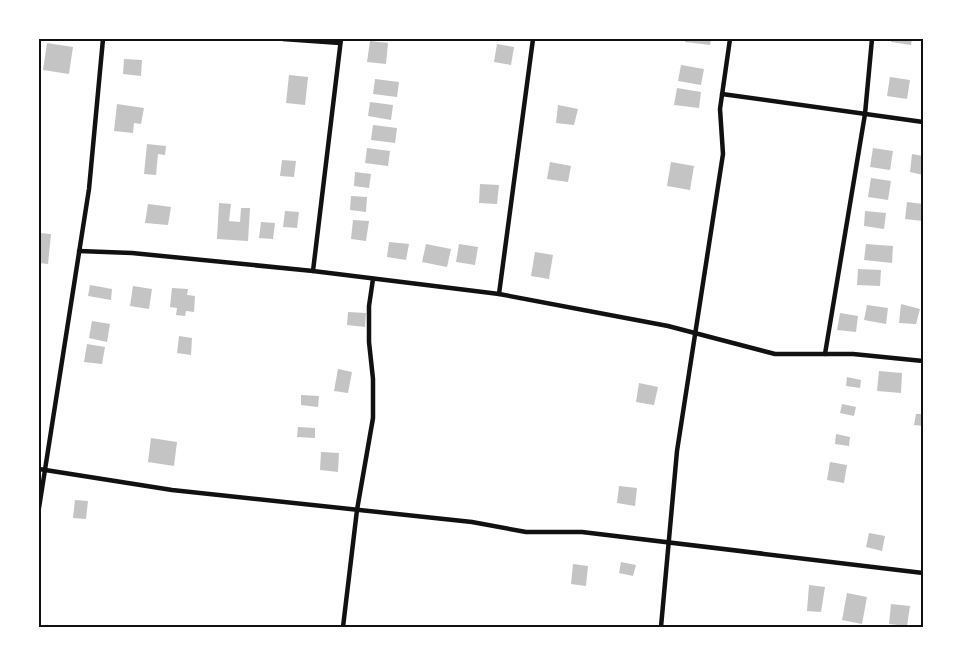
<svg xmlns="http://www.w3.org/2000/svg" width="962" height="666" font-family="Manrope,sans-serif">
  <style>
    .building { fill: #c4c4c4 }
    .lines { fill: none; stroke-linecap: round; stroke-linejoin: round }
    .minor { stroke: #111; stroke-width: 4.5 }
    .neatline { fill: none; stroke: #111; stroke-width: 2 }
  </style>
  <rect width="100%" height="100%" fill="#fff"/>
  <g class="building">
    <polygon points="685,39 711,39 710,45 685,42"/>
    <polygon points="891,39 912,39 911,45 891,42"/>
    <polygon points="370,41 388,43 386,64 367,62"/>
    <polygon points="47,43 73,47 69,74 43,70"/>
    <polygon points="497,44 514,47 511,65 494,62"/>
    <polygon points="124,59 142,60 141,76 123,74"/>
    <polygon points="681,65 704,69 701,85 678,81"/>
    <polygon points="289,75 308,77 305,105 286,103"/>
    <polygon points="890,77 910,80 907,99 887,96"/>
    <polygon points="375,79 399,82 397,97 373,94"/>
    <polygon points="677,88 701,92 699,108 674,105"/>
    <polygon points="370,102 393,105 391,120 368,116"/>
    <polygon points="117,104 144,108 141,124 134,123 133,133 114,131"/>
    <polygon points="558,105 578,109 574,125 556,123"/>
    <polygon points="373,125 397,128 395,143 371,140"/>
    <polygon points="147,144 166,146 165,155 158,154 156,175 144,174"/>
    <polygon points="367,148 390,151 388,166 365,163"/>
    <polygon points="873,148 893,151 890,170 870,167"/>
    <polygon points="912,154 923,156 923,175 910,172"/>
    <polygon points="282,160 296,161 294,177 280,176"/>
    <polygon points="550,162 571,166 568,182 547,179"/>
    <polygon points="671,162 694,166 690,190 667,186"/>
    <polygon points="355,172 371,174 369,188 354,186"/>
    <polygon points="871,178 891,181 888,200 868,197"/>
    <polygon points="480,184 499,185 497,204 479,203"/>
    <polygon points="351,196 367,197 366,212 350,210"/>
    <polygon points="907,202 923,204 923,221 905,219"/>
    <polygon points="219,203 231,204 229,221 240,222 241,208 250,208 248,241 217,239"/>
    <polygon points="148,204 171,207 168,225 145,223"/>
    <polygon points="285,211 299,212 297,228 283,227"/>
    <polygon points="865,211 886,213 884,229 864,226"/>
    <polygon points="353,220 369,221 366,241 351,239"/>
    <polygon points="261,222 275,223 273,239 259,238"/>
    <polygon points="39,233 51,234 48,264 39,263"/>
    <polygon points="389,242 409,244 406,260 387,257"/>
    <polygon points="426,244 451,249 447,267 422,262"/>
    <polygon points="459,244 478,247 475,265 456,262"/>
    <polygon points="866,244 893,246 892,263 864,260"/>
    <polygon points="535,252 553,255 549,279 531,276"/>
    <polygon points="858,269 881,270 880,286 857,285"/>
    <polygon points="90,285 112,289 111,300 88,296"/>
    <polygon points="133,286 152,289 149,309 130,306"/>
    <polygon points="172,288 188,289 187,295 195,296 194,312 186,311 185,316 176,315 177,308 170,307"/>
    <polygon points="901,304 920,309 916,324 899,323"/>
    <polygon points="867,305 888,308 886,324 864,320"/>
    <polygon points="348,312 366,313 365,327 347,325"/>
    <polygon points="840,313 858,316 856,332 837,330"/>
    <polygon points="92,321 110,324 107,342 89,338"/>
    <polygon points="179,336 192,338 191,355 177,353"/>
    <polygon points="87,344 105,347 102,364 84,362"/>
    <polygon points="338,369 352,372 348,393 334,391"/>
    <polygon points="879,371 902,373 901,393 877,391"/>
    <polygon points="847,377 861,380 860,388 846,386"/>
    <polygon points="639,383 658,387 654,405 636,402"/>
    <polygon points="301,395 319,396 318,407 301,405"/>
    <polygon points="842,404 856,407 854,416 840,413"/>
    <polygon points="916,414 923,414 923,426 914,425"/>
    <polygon points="298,427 315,428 315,438 297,437"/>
    <polygon points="836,434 850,437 849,446 835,444"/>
    <polygon points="151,438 177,442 174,466 148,462"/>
    <polygon points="321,452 339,453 338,472 320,470"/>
    <polygon points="830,462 847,465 844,483 827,480"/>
    <polygon points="619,486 637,488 635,506 617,503"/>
    <polygon points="75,500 88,501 86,519 73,518"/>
    <polygon points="869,533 885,536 882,551 866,547"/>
    <polygon points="621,562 636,565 633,576 619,573"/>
    <polygon points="573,564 588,566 586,586 571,584"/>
    <polygon points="809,585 825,587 821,612 807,611"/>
    <polygon points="847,593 867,597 862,624 842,620"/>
    <polygon points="891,604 910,606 907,626 889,624"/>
  </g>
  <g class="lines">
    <g class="minor">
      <polyline points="283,39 340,43"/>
      <polyline points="722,94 923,122"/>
      <polyline points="79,251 132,253 313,271 499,294 668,326 775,354 853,354 923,361"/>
      <polyline points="313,271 341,39"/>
      <polyline points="499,294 533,39"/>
      <polyline points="825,354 865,114 872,39"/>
      <polyline points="39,469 172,490 472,522 526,532 582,532 923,573"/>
      <polyline points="39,508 89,189 103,39"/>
      <polyline points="343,627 357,510 373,418 373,379 369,342 369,306 373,279"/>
      <polyline points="661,627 677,451 723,154 720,109 730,39"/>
    </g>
  </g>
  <rect width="962" height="666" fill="none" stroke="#ffffff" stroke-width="81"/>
  <rect x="40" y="40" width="882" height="586" class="neatline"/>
</svg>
